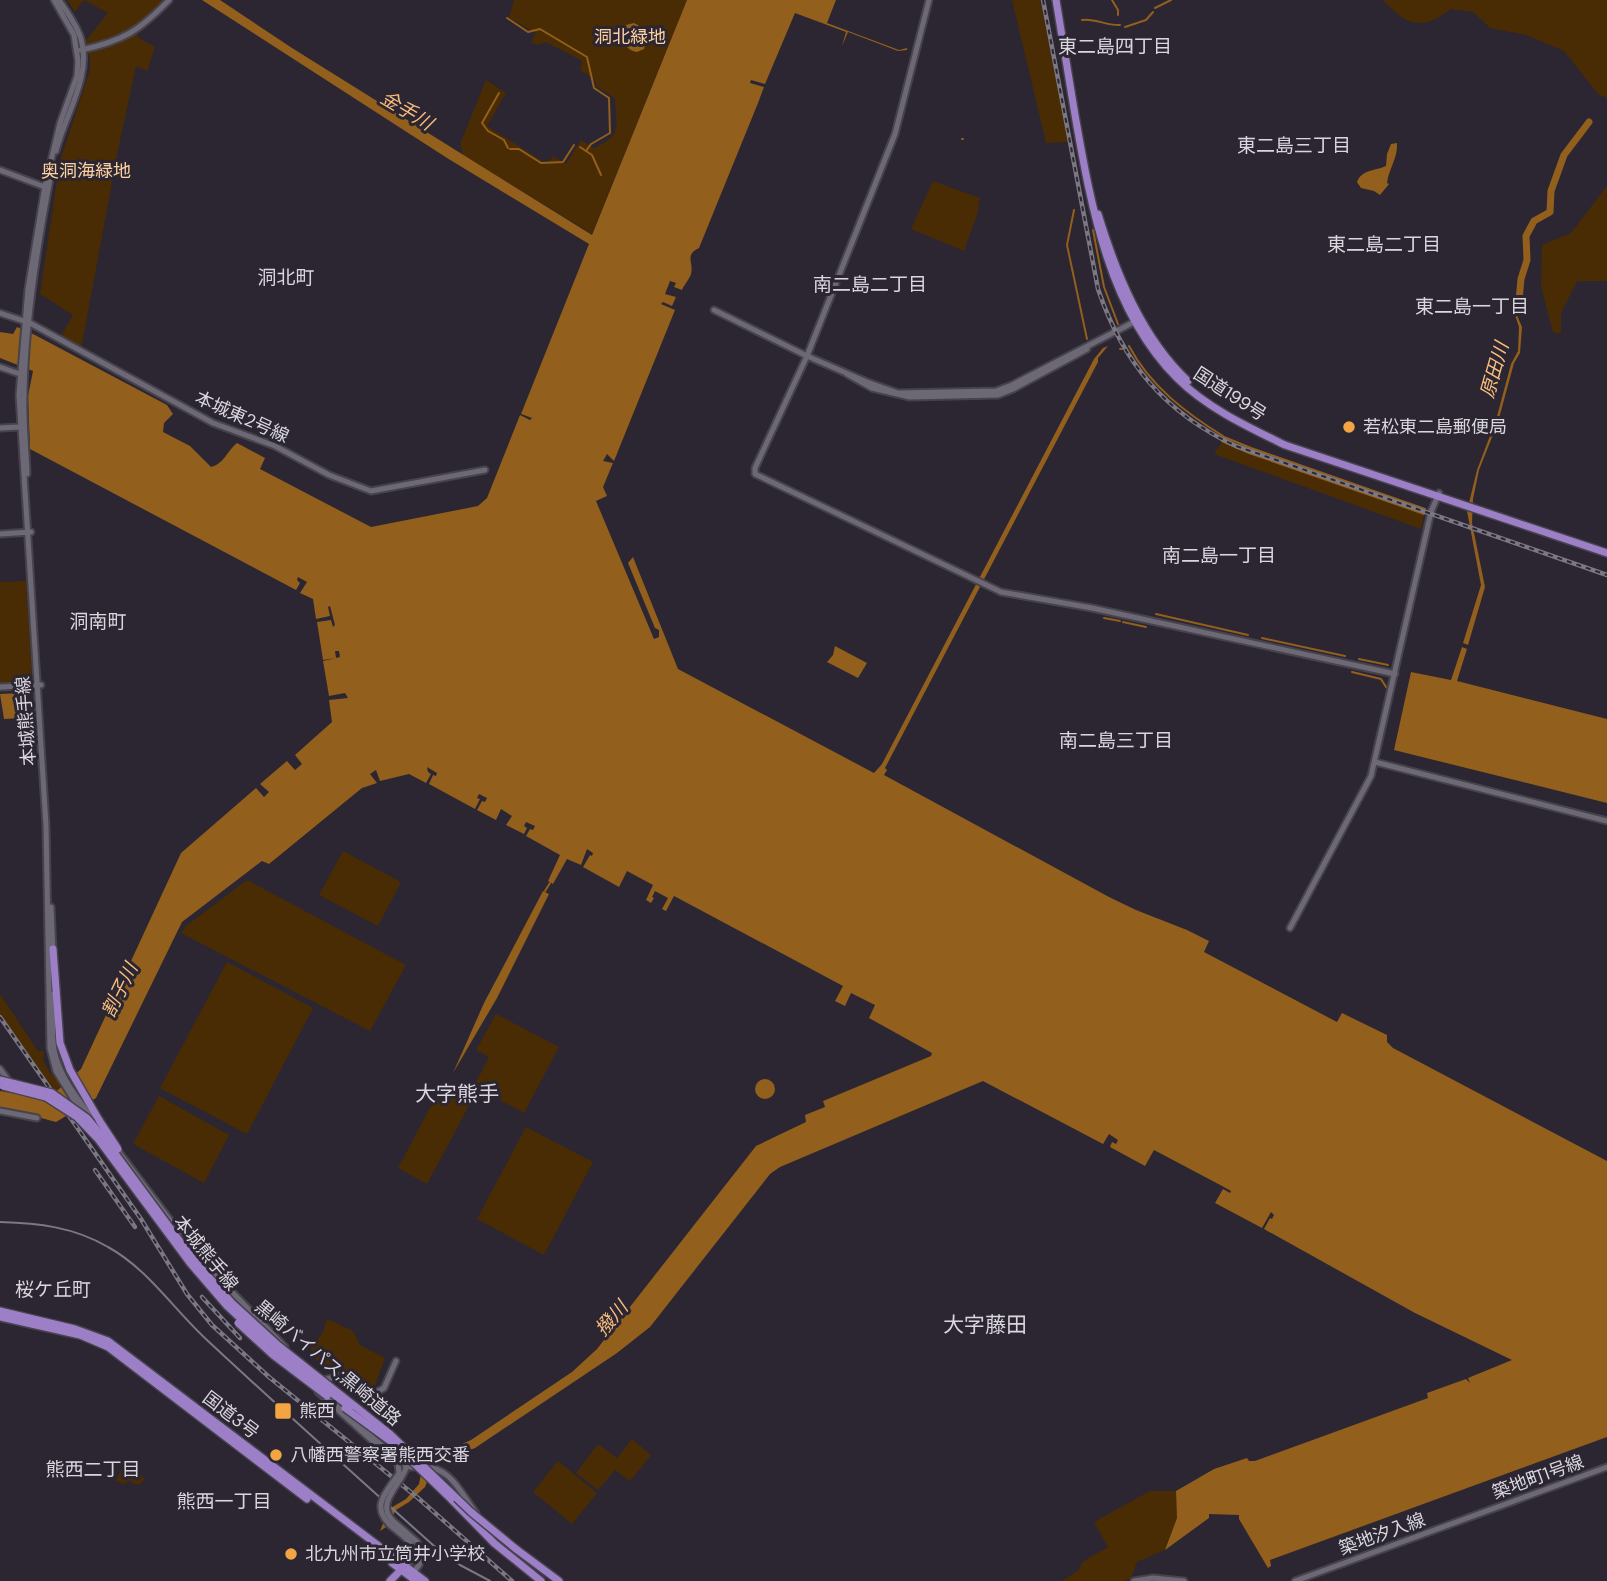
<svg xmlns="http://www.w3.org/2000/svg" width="1607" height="1581" font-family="'DM Sans','Noto Sans JP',sans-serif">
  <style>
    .green { fill: #492c03 }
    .water { fill: #925f1c }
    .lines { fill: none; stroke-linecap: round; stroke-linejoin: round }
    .stream { stroke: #925f1c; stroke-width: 2 }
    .river { stroke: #925f1c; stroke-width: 7 }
    .secondary-casing { stroke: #46434d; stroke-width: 9 }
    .highway-casing { stroke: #46434d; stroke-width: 10 }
    .secondary { stroke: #6d6875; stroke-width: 5 }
    .highway { stroke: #9c7fc7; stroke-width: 7 }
    .tram { stroke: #7c7883; stroke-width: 2 }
    .rail-casing { stroke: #7c7883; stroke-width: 4.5 }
    .rail { stroke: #2b2632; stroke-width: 2; stroke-dasharray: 5; stroke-linecap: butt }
    .secondary-bridge-casing { stroke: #46434d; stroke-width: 9; stroke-linecap: butt }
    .highway-bridge-casing { stroke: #46434d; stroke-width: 10; stroke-linecap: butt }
    .secondary-bridge { stroke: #6d6875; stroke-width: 5 }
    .highway-bridge { stroke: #9c7fc7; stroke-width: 7 }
    .poi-dot { fill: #f2a542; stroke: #2b2632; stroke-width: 2.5 }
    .labels { text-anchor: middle; stroke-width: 6; stroke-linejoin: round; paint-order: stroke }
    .park-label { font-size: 18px; fill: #fed1a1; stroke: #2b2632 }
    .street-label { font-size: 18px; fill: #d9d6de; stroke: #2b2632 }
    .poi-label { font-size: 18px; fill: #d9d6de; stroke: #2b2632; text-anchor: start }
    .neighbourhood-label { font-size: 19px; fill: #d9d6de; stroke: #2b2632 }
    .water-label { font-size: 19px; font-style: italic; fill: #f8bd7c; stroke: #2b2632 }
    .quarter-label { font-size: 21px; fill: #d9d6de; stroke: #2b2632 }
  </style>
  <rect width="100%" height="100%" fill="#2b2632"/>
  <g class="green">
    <polygon points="67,0 163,0 152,13 133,27 139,38 155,47 147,71 136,66 118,150 81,349 61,336 73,315 40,294 60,161 90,70 90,58 84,43 108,13 84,0 75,12"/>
    <path d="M514,0h173l-95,234 -129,-79 -3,-11 26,-64 20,13 -19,33 57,36h5l4,-6 13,8 15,-24 13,8c29,-13 22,-21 21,-50l-18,-11 -3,-8 -14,-9 2,-9 -36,-19 -9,3 -6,-3 5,-9 -27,-15z"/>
    <polygon points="1012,0 1040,0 1069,142 1046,143"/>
    <path d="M1383,0h224v98l-9,-4 -34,-43 -38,-16 -36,-7 -17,-16 -22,-3c-30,23 -45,16 -68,-9z"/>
    <polygon points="933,181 980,198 977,215 964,251 911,229"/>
    <polygon points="1607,186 1607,281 1577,281 1561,313 1561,334 1553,332 1541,286 1542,245 1571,233"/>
    <polygon points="1222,442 1249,454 1424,515 1421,529 1214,454"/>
    <polygon points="26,581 32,678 30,681 0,683 0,582"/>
    <polygon points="343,851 401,882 378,926 319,895"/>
    <polygon points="247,880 406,965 370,1031 181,933 186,926"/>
    <polygon points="227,962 313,1008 247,1134 160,1088"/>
    <polygon points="0,994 38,1051 44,1051 43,1060 51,1075 54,1075 61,1087 55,1092 0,1015"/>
    <polygon points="496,1014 559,1047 524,1113 474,1086 489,1057 476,1050"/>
    <polygon points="444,1082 473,1098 427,1184 398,1168"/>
    <polygon points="159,1096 229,1135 204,1183 133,1144"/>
    <polygon points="526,1127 593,1162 544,1255 477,1219"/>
    <polygon points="327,1319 353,1331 360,1345 385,1358 375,1385 370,1386 335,1368 329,1370 316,1359 311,1349 323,1332"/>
    <polygon points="632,1439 651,1455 630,1481 615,1470 598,1490 576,1473 598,1444 617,1458"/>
    <polygon points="558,1461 597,1493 572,1524 533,1492"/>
    <polygon points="123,1466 136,1470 145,1479 140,1484 134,1484 130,1480 124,1484 116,1481"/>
    <polygon points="1150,1491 1176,1491 1177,1518 1165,1550 1137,1562 1131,1578 1124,1581 1062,1581 1079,1570 1082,1562 1108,1547 1094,1522"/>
  </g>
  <g class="water">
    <path d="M202,0h18l72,48 300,187 95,-235h149l-9,23 72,27 8,-2v2l-9,1 -50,-19 -6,14 4,-14 -51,-19 -30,71 -14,-4 -1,3 14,4 -6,16 -59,145c-15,7 -5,14 -8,26 -1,4 -7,11 -9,16l-8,-3 2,-4 -6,-2 -5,13 11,3 -4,9 -9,-4 -2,2 14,6 -61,151 -7,-7 -4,7 10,2 -10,24 4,9 -11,5 58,138 5,-2v-7l-4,-2 -27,-65 5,-6 45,112 196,104 8,-9 212,-405 9,-11 5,-2 -10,12v4l-213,406 2,2 -3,5 225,122 27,13 51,20 22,11 -5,11 133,70 5,-9 45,22v7l6,6 214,113v276l-337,123 1,6 -3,2 -29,-49v-4l-30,-1v4l-44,32 12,-32 -1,-27 38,-22 33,-11 2,3h6l173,-63 -1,-5 39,-14 4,4 -2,-5 44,-18 -97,-47 -151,-84 6,-11 2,1 2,-4 -3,-3 -9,16 -47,-25 8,-14 7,4 1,-2 -7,-4 -70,-37 -9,16 -35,-19 2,-5 4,2 2,-4 -9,-6 -6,10 -120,-63 -203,86 -10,7 -120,153 -33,26 -142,95 -37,15 -8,11 -5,13 -16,15 -13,8 -10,17 -6,4 9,-22 17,-10 13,-15 2,-10 11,-17 39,-17 101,-68 25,-23 159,-203 50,-24 -1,-7 20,-8 -2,-6 108,-45 1,-3 -63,-35 6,-13 -24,-12 -6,13 -10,-5 8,-15 -169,-90 -8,15 -4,-2 6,-11 -13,-7 -3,6 2,1 -3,5 -5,-3 7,-15 -26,-14 -8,16 -36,-20 7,-12 2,1 1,-3 -6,-4 -6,16 -14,-6 -14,25 -5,-3 12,-26 -34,-19 4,-7 3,1 2,-4 -9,-4 -2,4 3,2 -3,6 -18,-9 6,-9 -11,-7 -5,11 -19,-10 5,-9 3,1 2,-4 -8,-4 -2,4 3,1 -5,10 -46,-25 4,-9 3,1 1,-3 -10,-6 1,5 3,2 -5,9 -17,-9 -29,7 -4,-11 -6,4 7,9 -15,5 -93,76 -7,-3 -80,61 -86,176 -40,24 -56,-15v-16l48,8 33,-30 100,-216 75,-65 8,9 5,-5 -9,-8 27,-23 8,9 7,-6 -7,-9 37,-33 -3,-22 19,-2 -3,-5 -16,3 -6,-35 17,-4 -1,-6h-4l1,7 -13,2 -6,-38 14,-2 2,7 2,-2 -5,-19 -2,1 2,9 -14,3 -3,-20 -13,-6 7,-11 -9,-5 -1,3 3,3 -4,7 -266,-141 -2,-53 5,-25 -33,-13v-26l13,2 4,-7 18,8 132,70 6,9 -9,9 -1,9 27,14 21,21c13,-3 16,-16 26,-24l28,15 -5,11 111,58 107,-21 9,-8 33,-83 10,5 2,-2 -11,-4 68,-170 -142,-86z"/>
    <path d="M634,23l7,4 1,12 3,6 -1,4 -7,3c-13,-2 -19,-16 -11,-27z"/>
    <path d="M1397,143c1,15 -8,25 -10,40l2,1 -9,11 -6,-4 -13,-3 -4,-6c5,-13 19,-11 29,-16l1,-12 4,-10z"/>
    <polygon points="1520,293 1522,294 1516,313 1522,327 1520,353 1514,363 1498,422 1479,470 1473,499 1472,523 1485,587 1468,645 1463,643 1481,585 1467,511 1477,470 1496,420 1511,364 1518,351 1519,327 1514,312"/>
    <polygon points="835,646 867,663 858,678 827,662 833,655"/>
    <polygon points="1462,647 1467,649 1457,681 1607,719 1607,803 1394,750 1411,672 1451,680"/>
    <polygon points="20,693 21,700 13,701 21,701 22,709 16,710 22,710 22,718 4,719 0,694"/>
    <polygon points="543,891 549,894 497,998 453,1073 484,1003"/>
    <circle cx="765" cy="1089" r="10"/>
  </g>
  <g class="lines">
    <g class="stream">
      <polyline points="1112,0 1118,10 1118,15"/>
      <polyline points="1155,8 1171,0"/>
      <polyline points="507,18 528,32 540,29 587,57 594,88 609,98 610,133 591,144 586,151"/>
      <path d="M1082,20c13,-2 25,6 38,5"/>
      <polyline points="1125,27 1146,20 1153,12"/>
      <polyline points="499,93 482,123 488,131 504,140 508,148"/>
      <polyline points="962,139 963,139"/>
      <polyline points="580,147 592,155 601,175"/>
      <polyline points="510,149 519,149 541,163 563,162 574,145"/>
      <polyline points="1074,210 1067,245 1087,339"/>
      <polyline points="1093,230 1104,287 1118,324"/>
      <path d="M1129,346c21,40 57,67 94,90"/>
      <polyline points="1120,349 1122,349"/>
      <polyline points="1224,437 1251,448 1425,509"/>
      <polyline points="1222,441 1249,453 1424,514"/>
      <polyline points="1156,614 1248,635"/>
      <polyline points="1104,618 1120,621"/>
      <polyline points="1123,622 1146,627"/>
      <polyline points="1262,638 1345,656"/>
      <polyline points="1359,659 1388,665"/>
      <polyline points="1352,672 1381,679 1386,687"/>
      <polyline points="545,891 550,883"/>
    </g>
    <polyline class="river" points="1519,300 1521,279 1527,260 1526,236 1534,221 1550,212 1551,191 1564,155 1589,122"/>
    <defs>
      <g id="secondary">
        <polyline points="54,0 74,35 78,61 77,76 60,123 45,186 28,289 19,395 46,825 50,1048 56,1071 82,1113"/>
        <polyline points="929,0 895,134 807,356 755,468 755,474 1001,592 1092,608 1395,674"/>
        <path d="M81,50c42,-9 58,-19 88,-50"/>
        <path d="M56,151c9,-36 36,-75 25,-112 -4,-14 -14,-27 -22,-39"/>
        <polyline points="0,170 45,187"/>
        <polyline points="714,310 807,356 867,382 898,393 996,391 1012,385 1136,321"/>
        <polyline points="0,313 30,323 213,423 275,446 329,475 371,491 485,470"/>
        <polyline points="0,367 20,374"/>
        <polyline points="847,374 872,388 910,397 998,395 1013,389 1087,349"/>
        <polyline points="0,428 20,427"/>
        <path d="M27,474c-1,-27 -4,-54 -3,-81 1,-68 14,-151 27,-219"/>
        <polyline points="0,534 31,532"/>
        <polyline points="0,687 41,685"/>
        <polyline points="1375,762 1607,821"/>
        <polyline points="51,907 53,953"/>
        <polyline points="1290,928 1371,776 1431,512 1439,493"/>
        <path d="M53,994c0,18 -2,38 1,56 6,31 30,56 48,81"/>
        <polyline points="0,1069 11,1084"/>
        <polyline points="0,1111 37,1118"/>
        <polyline points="115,1147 176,1228 209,1268 285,1347"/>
        <polyline points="320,1381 338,1376 374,1394 384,1388 396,1361"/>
        <path d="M318,1392l80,72c11,6 22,1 34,4 21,4 32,30 44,45"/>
        <polyline points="326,1394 343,1412 404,1465"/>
        <polyline points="393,1521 417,1542 423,1552 419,1565 413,1573"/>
        <path d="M390,1525c15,13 38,25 14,42"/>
        <polyline points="1134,1581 1153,1578 1184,1581"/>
        <polyline points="1295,1581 1607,1467"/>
      </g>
      <g id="highway">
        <path d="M1056,0c6,38 13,77 19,115 16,91 34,195 102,263 30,30 71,49 108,67l322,108"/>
        <path d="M1098,214c18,59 44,124 90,167"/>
        <polyline points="53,949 60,1043 70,1070 99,1120"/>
        <polyline points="0,1311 75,1329 108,1341 425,1581"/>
        <polyline points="0,1317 80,1335 108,1347 307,1499"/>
        <polyline points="451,1499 494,1543 541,1581"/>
        <polyline points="516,1549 559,1581"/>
        <polyline points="392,1563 416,1581"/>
        <polyline points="390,1581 402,1569"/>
      </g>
    </defs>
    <use href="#secondary" class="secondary-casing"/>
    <use href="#highway" class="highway-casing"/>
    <use href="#secondary" class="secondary"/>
    <use href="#highway" class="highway"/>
    <path class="tram" d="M0,1222c38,1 74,5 108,25 40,22 66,63 100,94 74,69 150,137 225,204l27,20 30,16"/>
    <defs>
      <g id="rail">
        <path d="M1043,0l55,289c25,74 67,124 138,157l371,129"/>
        <polyline points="0,1017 141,1219 187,1294 212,1325 269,1377 418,1498 512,1581"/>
        <polyline points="95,1170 135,1227"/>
        <polyline points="202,1297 240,1338"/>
      </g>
    </defs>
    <use href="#rail" class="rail-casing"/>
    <use href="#rail" class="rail"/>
    <defs>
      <g id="secondary-bridge">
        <path d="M393,1521c-18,-18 7,-35 13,-53"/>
        <path d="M390,1525c-20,-20 -3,-33 9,-52l-1,-9"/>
      </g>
      <g id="highway-bridge">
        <polyline points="0,1080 52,1093 87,1118 103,1137 193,1259 232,1303 279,1346 390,1434 471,1512 516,1549"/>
        <polyline points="3,1086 46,1097 77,1117 98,1139 190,1263 227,1306 276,1351 350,1407"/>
        <polyline points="99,1120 118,1149"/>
        <polyline points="238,1323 273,1355 327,1396"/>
        <polyline points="345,1408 390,1441"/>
        <polyline points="394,1444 451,1499"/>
      </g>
    </defs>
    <use href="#secondary-bridge" class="secondary-bridge-casing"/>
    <use href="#highway-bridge" class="highway-bridge-casing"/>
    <use href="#secondary-bridge" class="secondary-bridge"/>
    <use href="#highway-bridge" class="highway-bridge"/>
  </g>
  <g class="poi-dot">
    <circle cx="1349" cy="427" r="7"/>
    <rect x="274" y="1402" width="18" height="18" rx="3.5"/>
    <circle cx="276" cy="1455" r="7"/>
    <circle cx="291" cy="1554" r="7"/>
  </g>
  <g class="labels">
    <g class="park-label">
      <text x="630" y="43">洞北緑地</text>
      <text x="86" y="177">奥洞海緑地</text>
    </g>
    <g class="street-label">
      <text transform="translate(1230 394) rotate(33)" y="6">国道199号</text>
      <text transform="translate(242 417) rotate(24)" y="6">本城東2号線</text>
      <text transform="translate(26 721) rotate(-94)" y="6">本城熊手線</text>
      <text transform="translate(206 1253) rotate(51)" y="6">本城熊手線</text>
      <text transform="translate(328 1363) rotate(40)" y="6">黒崎バイパス;黒崎道路</text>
      <text transform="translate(231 1415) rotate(37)" y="6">国道3号</text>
      <text transform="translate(1538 1477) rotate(-20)" y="6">築地町1号線</text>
      <text transform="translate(1382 1534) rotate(-20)" y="6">築地汐入線</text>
    </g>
    <g class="poi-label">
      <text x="1363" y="433">若松東二島郵便局</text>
      <text x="299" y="1417">熊西</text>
      <text x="290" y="1461">八幡西警察署熊西交番</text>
      <text x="305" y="1560">北九州市立筒井小学校</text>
    </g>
    <g class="neighbourhood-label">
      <text x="1115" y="53">東二島四丁目</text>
      <text x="1294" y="152">東二島三丁目</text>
      <text x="1384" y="251">東二島二丁目</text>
      <text x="286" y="284">洞北町</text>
      <text x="870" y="291">南二島二丁目</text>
      <text x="1472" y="313">東二島一丁目</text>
      <text x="1219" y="562">南二島一丁目</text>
      <text x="98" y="628">洞南町</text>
      <text x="1116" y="747">南二島三丁目</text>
      <text x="53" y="1296">桜ケ丘町</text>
      <text x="93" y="1476">熊西二丁目</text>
      <text x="224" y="1508">熊西一丁目</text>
    </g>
    <g class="water-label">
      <text transform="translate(407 110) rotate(31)" y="7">金手川</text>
      <text transform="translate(1494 370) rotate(-74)" y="7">原田川</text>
      <text transform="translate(119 990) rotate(-64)" y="7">割子川</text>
      <text transform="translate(611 1318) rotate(-49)" y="7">撥川</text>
    </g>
    <g class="quarter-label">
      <text x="457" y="1101">大字熊手</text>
      <text x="985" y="1332">大字藤田</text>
    </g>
  </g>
</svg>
